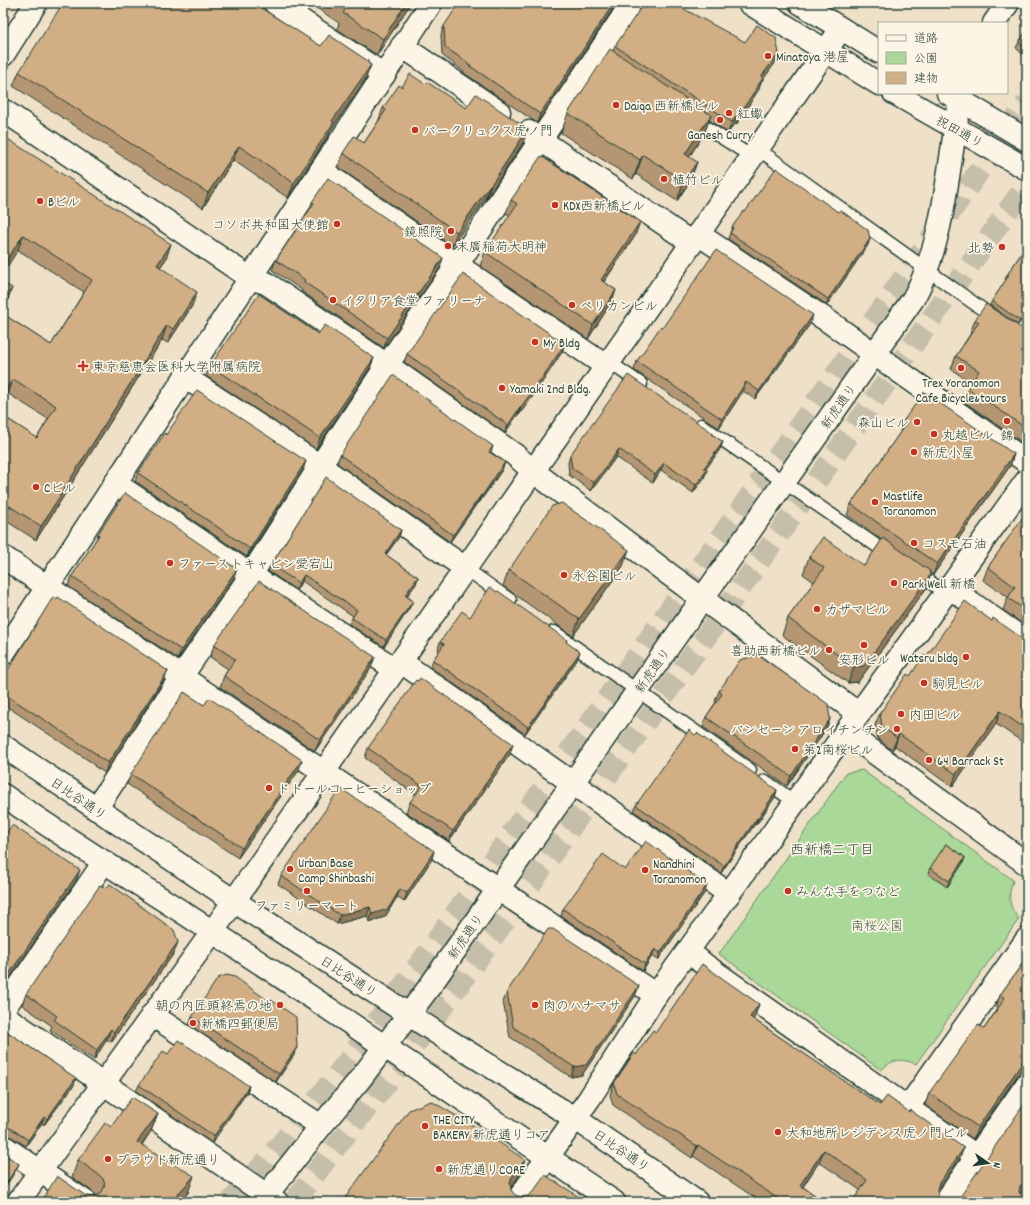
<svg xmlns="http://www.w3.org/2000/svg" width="1030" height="1205" font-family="Dekko,'Klee One',sans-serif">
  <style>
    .green { fill: #a9d898; stroke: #648a66 }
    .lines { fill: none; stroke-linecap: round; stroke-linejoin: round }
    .secondary-tunnel { stroke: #c5bfaa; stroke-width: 22; stroke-dasharray: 22 11; stroke-linecap: butt }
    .service-casing { stroke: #1f3d34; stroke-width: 15 }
    .minor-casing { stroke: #1f3d34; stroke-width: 25 }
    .tertiary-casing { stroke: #1f3d34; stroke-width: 25 }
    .secondary-casing { stroke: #1f3d34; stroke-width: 25 }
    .primary-casing { stroke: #1f3d34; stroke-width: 25 }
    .service { stroke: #fcf5e5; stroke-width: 12 }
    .minor { stroke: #fcf5e5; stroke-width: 22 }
    .tertiary { stroke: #fcf5e5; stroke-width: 22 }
    .secondary { stroke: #fcf5e5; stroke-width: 22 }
    .primary { stroke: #fcf5e5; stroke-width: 22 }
    .wall { fill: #b49672; stroke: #1f3d34 }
    .shaded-wall { fill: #927a5c; stroke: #1f3d34 }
    .building { fill: #d1ae84; stroke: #1f3d34 }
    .poi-dot { fill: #c8321e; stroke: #fcf5e5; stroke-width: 1.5 }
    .labels { text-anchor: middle; stroke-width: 3.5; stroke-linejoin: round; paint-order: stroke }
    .poi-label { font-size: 13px; fill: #1f3d34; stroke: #fcf5e5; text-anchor: start }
    .street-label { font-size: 13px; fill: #1f3d34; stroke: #fcf5e5 }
    .park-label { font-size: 13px; fill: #3b5c48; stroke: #fcf5e5 }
    .neighbourhood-label { font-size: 14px; fill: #1f3d34; stroke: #fcf5e5 }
  </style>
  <rect width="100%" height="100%" fill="#efe0c8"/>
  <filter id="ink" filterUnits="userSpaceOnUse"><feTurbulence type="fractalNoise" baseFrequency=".025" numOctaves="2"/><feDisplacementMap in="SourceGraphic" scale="8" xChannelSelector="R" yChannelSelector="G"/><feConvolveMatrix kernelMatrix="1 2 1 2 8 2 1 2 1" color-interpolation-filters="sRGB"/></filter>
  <g filter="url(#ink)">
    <path class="green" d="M862,770l151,110c-5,17 -5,25 6,39l-103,145c-15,-6 -23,-5 -35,6l-162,-116 127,-181z"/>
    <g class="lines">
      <g class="secondary-tunnel">
        <polyline points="231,1202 294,1129 348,1061 427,954 1027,103"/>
        <polyline points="294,1202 328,1157 384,1086 466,975 1027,184"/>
      </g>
      <defs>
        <g id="service">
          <polyline points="693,119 752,157"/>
          <polyline points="758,149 996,319"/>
          <polyline points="609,362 641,384"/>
          <polyline points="701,425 890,555"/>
          <polyline points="465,568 510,600"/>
          <polyline points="915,572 946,593"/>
          <polyline points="554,632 750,770"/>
          <polyline points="765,781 795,802"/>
          <polyline points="1022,1202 1027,1196"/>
        </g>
        <g id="minor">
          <polyline points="275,3 384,75"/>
          <polyline points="402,46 499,112"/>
          <polyline points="3,55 36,3"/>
          <polyline points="3,110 250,278 266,283 387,365 515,455 533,471 670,575 859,714"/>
          <polyline points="529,132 692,243"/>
          <polyline points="321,170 457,265 606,366"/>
          <polyline points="698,234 828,321 1027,462"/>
          <polyline points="185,377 320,466 465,568"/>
          <polyline points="115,483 251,575 395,669"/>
          <polyline points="3,557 656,995"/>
          <polyline points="949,587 1027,642"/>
          <polyline points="3,654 431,3"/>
          <polyline points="400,661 729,894"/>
          <polyline points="846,732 1027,864"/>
          <polyline points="96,809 181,677 251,575 320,466 387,365 457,265 632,3"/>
          <polyline points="688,951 705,965 976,1156"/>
          <polyline points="3,1010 104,862"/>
          <polyline points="3,1015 277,1202"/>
          <polyline points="152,1015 321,1126"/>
          <polyline points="908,1107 1027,939"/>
          <polyline points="3,1146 86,1202"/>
          <polyline points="516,1202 589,1099 656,995 1027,480"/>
          <polyline points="945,1202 1027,1084"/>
        </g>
        <g id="tertiary">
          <polyline points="994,23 1008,3"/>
          <polyline points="18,1202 213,931 841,29"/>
        </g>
        <g id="secondary">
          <polyline points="3,746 234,901 448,1040 576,1119 697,1202"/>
          <path d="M3,795c69,48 140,91 210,137 135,88 267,180 401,270"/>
          <path d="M261,1202l60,-76 40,-48 69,-92 483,-687c32,-57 35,-135 47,-199"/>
        </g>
        <g id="primary">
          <polyline points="749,3 879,84"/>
          <polyline points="800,3 879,52"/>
          <polyline points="894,93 1027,169"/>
          <polyline points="948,93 1027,140"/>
        </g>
      </defs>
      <use href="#service" class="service-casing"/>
      <use href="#minor" class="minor-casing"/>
      <use href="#tertiary" class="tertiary-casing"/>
      <use href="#secondary" class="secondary-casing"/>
      <use href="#primary" class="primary-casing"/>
      <use href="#service" class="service"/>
      <use href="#minor" class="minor"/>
      <use href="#tertiary" class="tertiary"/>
      <use href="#secondary" class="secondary"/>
      <use href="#primary" class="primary"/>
    </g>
    <g class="wall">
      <polygon points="309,3 411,3 377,55 337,29 339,23"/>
      <polygon points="617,3 537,123 464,73 464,72 442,55 441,34 444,26 503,7"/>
      <polygon points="943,3 949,3 947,6"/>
      <polygon points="1027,30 1027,58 1016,48 1019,42"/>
      <polygon points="321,46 368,63 371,65 365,80 331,130 328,136 288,198 233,160 203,208 13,86 19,72"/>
      <polygon points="615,46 775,63 761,82 759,89 736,125 734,124 728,133 709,120 704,134 689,157 697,162 690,181 677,201 636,174 633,179 561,133 568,113 613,51"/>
      <polygon points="425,84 466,108 523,143 486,199 485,199 452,246 338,167 343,153 364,143 378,122 383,108 402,87"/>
      <polygon points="3,136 166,259 160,267 192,306 168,343 162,340 36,540 3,519 3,416 37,438 48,419 7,393 3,314 51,345 84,292 18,250"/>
      <polygon points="511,200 635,236 604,282 616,290 611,303 588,339 480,266 485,252 510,216 506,213"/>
      <polygon points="312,202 440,268 384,348 301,291 302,290 272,270 276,260 309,211"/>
      <polygon points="745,212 868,245 827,305 728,239 732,227"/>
      <polygon points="1027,245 1027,312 1018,325 990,305 992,301 1006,280 1005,279 1007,275"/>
      <polygon points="975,320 1027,332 1027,446 963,401 968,388 971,383 951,369 956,356 971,333 970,333"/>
      <polygon points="810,324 755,399 743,391 719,428 634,370 637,361 663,327"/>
      <polygon points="565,344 562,352 535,393 519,415 518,414 505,433 404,362 407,354"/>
      <polygon points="374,358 370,368 316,449 206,376 210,366"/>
      <polygon points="904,420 1014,454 1010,466 933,575 930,573 931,574 925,590 858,682 848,683 782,635 788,618 814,582 803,574 809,557 864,566 882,540 847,515 851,504 901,431 900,431"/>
      <polygon points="713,433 713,435 723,442 720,449 706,469 707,470 704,478 693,493 661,470 653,483 616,457 591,491 569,475 568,463 570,455"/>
      <polygon points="166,435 303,470 247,557 135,481 138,473"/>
      <polygon points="493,446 491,453 505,462 502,470 479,503 478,502 450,542 337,463 340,455"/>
      <polygon points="1027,515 1027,627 1003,610 1008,597 983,580 988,567"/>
      <polygon points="401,530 399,537 386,555 418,577 416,584 407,596 413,601 410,607 384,647 349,624 353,616 302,581 296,590 268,571 271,565"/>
      <polygon points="98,534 234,578 178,659 68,586 72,576 96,540"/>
      <polygon points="623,566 573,636 503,586 509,570"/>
      <polygon points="470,617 567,640 566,643 577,660 525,734 430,667 433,660 439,651 438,649 440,642"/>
      <polygon points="992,621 1025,640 1027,641 1027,745 996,724 952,787 895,746 892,750 878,739 875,725 880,713 926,657"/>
      <polygon points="214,645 371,668 315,751 220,687 224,676 228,669 210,657"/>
      <polygon points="168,671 164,680 105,773 94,766 94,764 3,704 3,678"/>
      <polygon points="719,691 830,719 826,729 787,786 703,727 706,717 716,702 715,701"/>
      <polygon points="368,748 510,754 449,841 406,812 410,802 416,795 365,758"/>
      <polygon points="299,770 238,858 127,784 131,774"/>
      <polygon points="777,790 775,797 756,825 755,824 721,873 634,811 636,805"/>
      <polygon points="1027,827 1027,837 1023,834 1024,831"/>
      <polygon points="965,857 963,863 947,887 928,874 930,868"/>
      <polygon points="432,859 404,902 397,897 385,917 369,922 367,916 337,924 278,884 281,876"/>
      <polygon points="625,870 705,892 658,960 652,956 643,971 561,916 563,909"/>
      <polygon points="174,953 111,1042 107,1039 94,1060 50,1030 52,1026 22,1005 26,994"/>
      <polygon points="1027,957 1027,1062 973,1139 925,1105 929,1093 984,1029 998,1008 996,1007 1000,995"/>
      <polygon points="639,986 635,996 582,1075 571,1077 510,1037 503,1002 507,992"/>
      <polygon points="759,1004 755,1016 753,1019 959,1160 860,1190 819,1162 803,1187 825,1202 761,1202 693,1156 692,1158 613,1105 610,1095 614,1083 636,1055 656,1032"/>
      <polygon points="192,1017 294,1055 276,1082 189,1025"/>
      <polygon points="3,1029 74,1085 44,1125 42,1123 26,1146 10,1136 4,1134"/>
      <polygon points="168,1054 249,1086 247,1092 212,1143 136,1091 139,1085"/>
      <polygon points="158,1114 151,1131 142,1145 188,1193 41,1202 86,1196 92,1197 97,1196 93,1192 72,1177 78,1160 111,1127"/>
    </g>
    <g class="shaded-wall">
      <polygon points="406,3 411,3 377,55 383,39"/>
      <polygon points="614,3 617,3 537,123 540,114"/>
      <polygon points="779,53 775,63 761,82 759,89 736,125 739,115 761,77"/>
      <polygon points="368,61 363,76 371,65 365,80 331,130 328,136 288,198 294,183"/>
      <polygon points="738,114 734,124 728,133 732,122"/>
      <polygon points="711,115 704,134 678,174 685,154"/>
      <polygon points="528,129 523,143 486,199 491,185"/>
      <polygon points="239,146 233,160 203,208 208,193"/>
      <polygon points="643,155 636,174 633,179 640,160"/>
      <polygon points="697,162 690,181 677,201 684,181"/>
      <polygon points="490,185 485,199 452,246 457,232"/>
      <polygon points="640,222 635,236 596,293 601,280"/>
      <polygon points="23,235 18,250 3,273 3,266"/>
      <polygon points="870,239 868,245 827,305 828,299"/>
      <polygon points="171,244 166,259 152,279 157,265"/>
      <polygon points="443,258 440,268 384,348 387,338"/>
      <polygon points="12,288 7,302 3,308 3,302"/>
      <polygon points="616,290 611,303 588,339 593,325"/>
      <polygon points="197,292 192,306 168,343 173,329"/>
      <polygon points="1027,310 1027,312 1018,325 1020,321"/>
      <polygon points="813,315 810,324 755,399 759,391"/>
      <polygon points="167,325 162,340 36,540 41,526"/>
      <polygon points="565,344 562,352 535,393 519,415 521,407"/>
      <polygon points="374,358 370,368 316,449 320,438"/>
      <polygon points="13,379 7,393 3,399 3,393"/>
      <polygon points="746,382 743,391 719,428 722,419"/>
      <polygon points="521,406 518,414 505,433 508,425"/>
      <polygon points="723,442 720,449 701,476 704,468"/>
      <polygon points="619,449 616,457 591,491 594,483"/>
      <polygon points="1014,454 1010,466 933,575 937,564"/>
      <polygon points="306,461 303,470 247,557 250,549"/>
      <polygon points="505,462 502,470 479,503 482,496"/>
      <polygon points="664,463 661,470 653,483 655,475"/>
      <polygon points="707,470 704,478 693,493 696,485"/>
      <polygon points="481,495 478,502 450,542 453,535"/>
      <polygon points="401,530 399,537 382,560 385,554"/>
      <polygon points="629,550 623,566 573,636 579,619"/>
      <polygon points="237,569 234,578 178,659 181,650"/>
      <polygon points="930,571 928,577 931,574 925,590 858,682 848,683 854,667"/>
      <polygon points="304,575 302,581 296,590 299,583"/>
      <polygon points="418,577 416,584 402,602 405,595"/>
      <polygon points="413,601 410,607 384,647 386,640"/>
      <polygon points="580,652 577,660 525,734 528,727"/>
      <polygon points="375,657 371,668 315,751 320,740"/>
      <polygon points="168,671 164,680 105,773 108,763"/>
      <polygon points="1000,711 996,724 952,787 956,774"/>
      <polygon points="830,719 826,729 787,786 791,776"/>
      <polygon points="899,734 895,746 892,750 897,738"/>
      <polygon points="513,744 510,754 449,841 453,831"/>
      <polygon points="302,760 299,770 238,858 242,848"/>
      <polygon points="777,790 775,797 756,825 758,819"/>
      <polygon points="757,818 755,824 721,873 724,866"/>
      <polygon points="434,851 432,859 404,902 407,893"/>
      <polygon points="965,857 963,863 947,887 949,881"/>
      <polygon points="80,870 76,881 3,988 3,983"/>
      <polygon points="707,885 705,892 658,960 660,953"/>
      <polygon points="400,889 397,897 385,917 369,922 372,914"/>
      <polygon points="370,907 367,916 337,924 340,915"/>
      <polygon points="178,942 174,953 111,1042 114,1032"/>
      <polygon points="655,949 652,956 643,971 645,964"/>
      <polygon points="639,986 635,996 582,1075 571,1077 574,1067"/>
      <polygon points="759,1004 755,1016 746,1029 750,1017"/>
      <polygon points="111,1029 107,1039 94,1060 97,1050"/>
      <polygon points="297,1047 294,1055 276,1082 279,1074"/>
      <polygon points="1027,1056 1027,1062 973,1139 978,1127"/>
      <polygon points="76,1078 74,1085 44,1125 47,1119"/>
      <polygon points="249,1086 247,1092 212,1143 214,1136"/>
      <polygon points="158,1114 151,1131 131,1159 137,1142"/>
      <polygon points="44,1117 42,1123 26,1146 28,1140"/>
      <polygon points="7,1127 4,1134 3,1134 3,1128"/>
      <polygon points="698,1145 693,1156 692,1158 697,1146"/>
      <polygon points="964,1148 959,1160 935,1195 939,1183"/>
      <polygon points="824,1150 819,1162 796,1197 800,1185"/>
      <polygon points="525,1160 518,1177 506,1195 512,1177"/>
      <polygon points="19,1164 16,1170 3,1191 3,1188"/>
      <polygon points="194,1176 188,1193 180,1202 171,1202"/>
      <polygon points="1027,1179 1027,1189 1024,1189 1016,1198 1020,1186"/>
    </g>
    <g class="building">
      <polygon points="63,3 253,3 321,46 329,35 368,61 368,63 371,65 332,121 334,122 294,183 239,146 208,193 19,72"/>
      <polygon points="339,3 406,3 383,39 343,13 346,8"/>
      <polygon points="459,3 497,3 503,7 505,3 614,3 540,114 467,64 468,63 445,47 444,26"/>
      <polygon points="644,3 673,3 745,42 757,25 776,38 779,53 761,77 763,78 739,115 738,114 732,122 615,46"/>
      <polygon points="1027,30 1027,50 1019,42"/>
      <polygon points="610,49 711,115 685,154 697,162 684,181 643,155 640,160 568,113"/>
      <polygon points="410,74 425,84 427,82 466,108 476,94 528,129 491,185 490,185 457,232 343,153 354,136 364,143 386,110 383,108 399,85 402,87"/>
      <polygon points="3,136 171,244 157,265 197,292 173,329 167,325 41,526 3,502 3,416 37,438 56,406 13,379 3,393 3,314 51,345 92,280 23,235 3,266"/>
      <polygon points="541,156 640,222 601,280 616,290 593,325 485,252 517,204 511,200"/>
      <polygon points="776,168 838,212 840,210 868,230 870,239 828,299 730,233 733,228 732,227 744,211 745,212"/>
      <polygon points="328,178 443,258 387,338 304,282 305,280 276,260 314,203 312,202"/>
      <polygon points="1027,245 1027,310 1020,321 992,301 1009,275 1007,275"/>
      <polygon points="716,250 813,315 759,391 746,382 722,419 637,361 661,326 663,327"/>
      <polygon points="463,274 565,344 537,385 521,407 521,406 508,425 407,354"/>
      <polygon points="3,283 12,288 3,302"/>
      <polygon points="259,294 318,334 325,325 374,358 320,438 210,366"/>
      <polygon points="986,304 1027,332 1027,429 968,388 979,371 956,356 979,322 975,320"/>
      <polygon points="393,375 493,446 489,452 505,462 482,496 481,495 453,535 340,455"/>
      <polygon points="628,375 713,433 712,434 723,442 704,468 707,470 696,485 664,463 655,475 619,449 594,483 572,468 570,455"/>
      <polygon points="197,390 306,461 250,549 138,473 165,433 166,435"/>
      <polygon points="924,392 1014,454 937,564 851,504 907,422 904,420"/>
      <polygon points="326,477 401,530 385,554 418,577 405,595 413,601 386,640 352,618 357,610 304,575 299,583 271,565"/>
      <polygon points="125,493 237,569 181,650 72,576 99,535 98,534"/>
      <polygon points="562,503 629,550 579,619 509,570 552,506"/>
      <polygon points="1025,514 1027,515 1027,611 1008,598 1015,587 988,567"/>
      <polygon points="823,537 864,566 883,538 930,571 929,573 931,574 864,666 854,667 788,618 824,568 809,557"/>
      <polygon points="259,581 375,657 320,740 224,676 235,659 214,645"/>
      <polygon points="490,587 497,592 498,591 567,640 566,642 580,652 528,727 433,660 444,644 440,642 462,611 470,617"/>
      <polygon points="3,597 6,598 3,602"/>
      <polygon points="53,597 57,599 58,597 168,671 108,763 97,756 98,755 3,693 3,678"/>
      <polygon points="965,601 992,621 993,618 1025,640 1027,641 1027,730 1000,711 956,774 899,734 897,738 882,727 880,713 907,674 910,676 924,655 926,657"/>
      <polygon points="758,655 828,704 830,719 791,776 706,717 722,694 719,691 740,660"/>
      <polygon points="420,678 513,744 453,831 410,802 422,786 368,748 416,680 418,681"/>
      <polygon points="184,692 204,705 209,698 302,760 242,848 131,774"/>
      <polygon points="689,730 695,735 697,733 777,790 758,819 757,818 724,866 636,805"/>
      <polygon points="340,788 434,851 407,893 400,889 388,909 372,914 370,907 340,915 281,876"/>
      <polygon points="12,825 80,870 3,983 3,838"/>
      <polygon points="1027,827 1027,834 1024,831"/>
      <polygon points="646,841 707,885 660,953 655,949 645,964 563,909 603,854 625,870"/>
      <polygon points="946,844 965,857 949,881 930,868"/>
      <polygon points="110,884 174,930 178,942 114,1032 111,1029 97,1050 54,1020 57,1016 26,994 100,885 106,888"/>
      <polygon points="548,929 553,929 639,986 586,1065 574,1067 513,1027 507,992"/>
      <polygon points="1027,957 1027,1056 978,1127 929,1093 978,1025 984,1029 1005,998 1000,995"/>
      <polygon points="702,964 759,1004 750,1017 880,1105 887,1096 909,1112 910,1110 964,1148 939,1183 937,1189 938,1196 943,1201 947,1202 852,1202 867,1180 824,1150 800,1185 825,1202 783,1202 698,1145 697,1146 617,1094 614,1083 634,1053 636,1055 653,1030 656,1032"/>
      <polygon points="227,975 235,977 270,1002 271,1000 296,1017 297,1047 279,1074 192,1017 218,978"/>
      <polygon points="3,1029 76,1078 47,1119 44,1117 28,1140 12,1129 7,1127 3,1128"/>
      <polygon points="178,1040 249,1086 214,1136 139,1085 163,1051 168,1054"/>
      <polygon points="132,1097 158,1114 137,1142 194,1176 171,1202 41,1202 57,1176 86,1196 92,1197 97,1196 102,1192 105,1185 103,1179 99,1175 78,1160 105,1123 111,1127"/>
      <polygon points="1027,1100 1027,1179 1020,1186 1019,1192 1022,1196 1025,1198 1027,1197 1027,1202 951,1202 955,1201 960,1197"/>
      <polygon points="431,1101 484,1132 525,1160 512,1177 510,1183 511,1190 515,1195 522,1197 528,1196 533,1192 545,1175 587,1202 342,1202 409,1110"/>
      <polygon points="3,1153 19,1164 3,1188"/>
    </g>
  </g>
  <g class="poi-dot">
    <circle cx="768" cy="56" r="4"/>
    <circle cx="616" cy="105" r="4"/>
    <circle cx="729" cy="113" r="4"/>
    <circle cx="720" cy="120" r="4"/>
    <circle cx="415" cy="130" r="4"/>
    <circle cx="664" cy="179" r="4"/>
    <circle cx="40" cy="201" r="4"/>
    <circle cx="555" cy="205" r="4"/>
    <circle cx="337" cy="224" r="4"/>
    <circle cx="451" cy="231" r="4"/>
    <circle cx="448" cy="246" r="4"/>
    <circle cx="1002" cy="247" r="4"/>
    <circle cx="333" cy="300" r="4"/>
    <circle cx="572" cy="305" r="4"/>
    <circle cx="535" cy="342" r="4"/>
    <path d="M81 360h4v4h4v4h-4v4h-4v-4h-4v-4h4z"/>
    <circle cx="961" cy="368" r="4"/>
    <circle cx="502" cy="388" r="4"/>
    <circle cx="1007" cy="421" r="4"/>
    <circle cx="917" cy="422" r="4"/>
    <circle cx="934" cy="434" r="4"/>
    <circle cx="914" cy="452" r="4"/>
    <circle cx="36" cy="487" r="4"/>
    <circle cx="875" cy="502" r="4"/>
    <circle cx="914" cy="543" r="4"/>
    <circle cx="170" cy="563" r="4"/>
    <circle cx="564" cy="575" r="4"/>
    <circle cx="894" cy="583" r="4"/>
    <circle cx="817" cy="609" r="4"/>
    <circle cx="864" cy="645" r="4"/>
    <circle cx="829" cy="650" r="4"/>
    <circle cx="966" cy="657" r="4"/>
    <circle cx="924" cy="683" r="4"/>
    <circle cx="901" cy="714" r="4"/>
    <circle cx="897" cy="729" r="4"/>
    <circle cx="795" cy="749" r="4"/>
    <circle cx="929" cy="760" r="4"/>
    <circle cx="269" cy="788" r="4"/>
    <circle cx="290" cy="869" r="4"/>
    <circle cx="645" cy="870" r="4"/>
    <circle cx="307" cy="891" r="4"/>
    <circle cx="788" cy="891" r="4"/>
    <circle cx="280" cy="1005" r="4"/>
    <circle cx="535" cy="1005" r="4"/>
    <circle cx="193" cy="1023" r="4"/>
    <circle cx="425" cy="1126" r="4"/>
    <circle cx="778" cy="1132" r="4"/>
    <circle cx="108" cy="1159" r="4"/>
    <circle cx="439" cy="1169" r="4"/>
  </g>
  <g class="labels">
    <g class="poi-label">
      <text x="776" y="61">Minatoya 港屋</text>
      <text x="624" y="110">Daiqa 西新橋ビル</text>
      <text x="737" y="118">紅蠍</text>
      <text x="423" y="135">パークリュクス虎ノ門</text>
      <text x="720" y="139" text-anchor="middle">Ganesh Curry</text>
      <text x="672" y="184">植竹ビル</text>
      <text x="48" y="206">Bビル</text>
      <text x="563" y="210">KDX西新橋ビル</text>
      <text x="329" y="229" text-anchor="end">コソボ共和国大使館</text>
      <text x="443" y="236" text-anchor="end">鏡照院</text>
      <text x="456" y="251">末廣稲荷大明神</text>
      <text x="994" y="252" text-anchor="end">北勢</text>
      <text x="341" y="305">イタリア食堂 ファリーナ</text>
      <text x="580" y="310">ペリカンビル</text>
      <text x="543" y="347">My Bldg</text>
      <text x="92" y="371">東京慈恵会医科大学附属病院</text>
      <text x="961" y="387" text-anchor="middle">Trex Yoranomon<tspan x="961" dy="15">Cafe Bicycle&amp;tours</tspan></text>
      <text x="510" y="393">Yamaki 2nd Bldg.</text>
      <text x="909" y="427" text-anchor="end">森山ビル</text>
      <text x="942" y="439">丸越ビル</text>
      <text x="1007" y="440" text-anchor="middle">錦</text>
      <text x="922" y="457">新虎小屋</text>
      <text x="44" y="492">Cビル</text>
      <text x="883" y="500">Mastlife<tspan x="883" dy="15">Toranomon</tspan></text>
      <text x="922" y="548">コスモ石油</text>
      <text x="178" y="568">ファーストキャビン愛宕山</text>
      <text x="572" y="580">永谷園ビル</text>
      <text x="902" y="588">Park Well 新橋</text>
      <text x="825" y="614">カザマビル</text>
      <text x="821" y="655" text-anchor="end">喜助西新橋ビル</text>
      <text x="958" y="662" text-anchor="end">Watsru bldg</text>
      <text x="864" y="664" text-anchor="middle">安形ビル</text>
      <text x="932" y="688">駒見ビル</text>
      <text x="909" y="719">内田ビル</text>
      <text x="889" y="734" text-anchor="end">バンセーン アロイチンチン</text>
      <text x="803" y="754">第2南桜ビル</text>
      <text x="937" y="765">64 Barrack St</text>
      <text x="277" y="793">ドトールコーヒーショップ</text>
      <text x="298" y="867">Urban Base<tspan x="298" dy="15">Camp Shinbashi</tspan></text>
      <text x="653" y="868">Nandhini<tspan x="653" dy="15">Toranomon</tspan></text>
      <text x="796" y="896">みんな手をつなど</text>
      <text x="307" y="910" text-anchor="middle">ファミリーマート</text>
      <text x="272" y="1010" text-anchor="end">朝の内匠頭終焉の地</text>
      <text x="543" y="1010">肉のハナマサ</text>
      <text x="201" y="1028">新橋四郵便局</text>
      <text x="433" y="1124">THE CITY<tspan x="433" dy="15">BAKERY 新虎通りコア</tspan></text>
      <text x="786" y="1137">大和地所レジデンス虎ノ門ビル</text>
      <text x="116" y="1164">プラウド新虎通り</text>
      <text x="447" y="1174">新虎通りCORE</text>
    </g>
    <g class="street-label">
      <text transform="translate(960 131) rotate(29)" y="5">祝田通り</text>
      <text transform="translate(838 406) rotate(-55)" y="5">新虎通り</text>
      <text transform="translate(652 670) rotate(-55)" y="5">新虎通り</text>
      <text transform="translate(79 798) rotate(34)" y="5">日比谷通り</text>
      <text transform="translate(465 936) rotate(-55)" y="5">新虎通り</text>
      <text transform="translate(349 976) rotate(33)" y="5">日比谷通り</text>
      <text transform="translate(622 1150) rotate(34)" y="5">日比谷通り</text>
    </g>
    <g class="park-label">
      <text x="877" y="930">南桜公園</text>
    </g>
    <g class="neighbourhood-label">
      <text x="832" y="854">西新橋二丁目</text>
    </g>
  </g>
  <rect width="1030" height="1205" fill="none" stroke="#fcf5e5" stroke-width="16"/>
  <rect x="8" y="8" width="1014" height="1189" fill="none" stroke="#1f3d34" stroke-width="1.5" filter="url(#ink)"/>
  <rect x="878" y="22" width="130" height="72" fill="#fcf5e5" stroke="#a4ab9e"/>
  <rect x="886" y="35" width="20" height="6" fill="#fcf5e5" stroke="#a4ab9e"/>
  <text x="914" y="42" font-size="12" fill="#1f3d34">道路</text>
  <rect x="886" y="52" width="20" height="12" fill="#a9d898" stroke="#a4ab9e"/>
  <text x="914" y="62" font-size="12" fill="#1f3d34">公園</text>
  <rect x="886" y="72" width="20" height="12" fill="#d1ae84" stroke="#a4ab9e"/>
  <text x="914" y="82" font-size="12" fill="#1f3d34">建物</text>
  <g transform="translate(988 1163) rotate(103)" stroke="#fcf5e5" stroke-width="3" paint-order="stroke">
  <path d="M0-3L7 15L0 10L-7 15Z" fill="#1f3d34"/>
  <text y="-6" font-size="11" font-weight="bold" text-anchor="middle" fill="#1f3d34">N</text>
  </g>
</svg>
